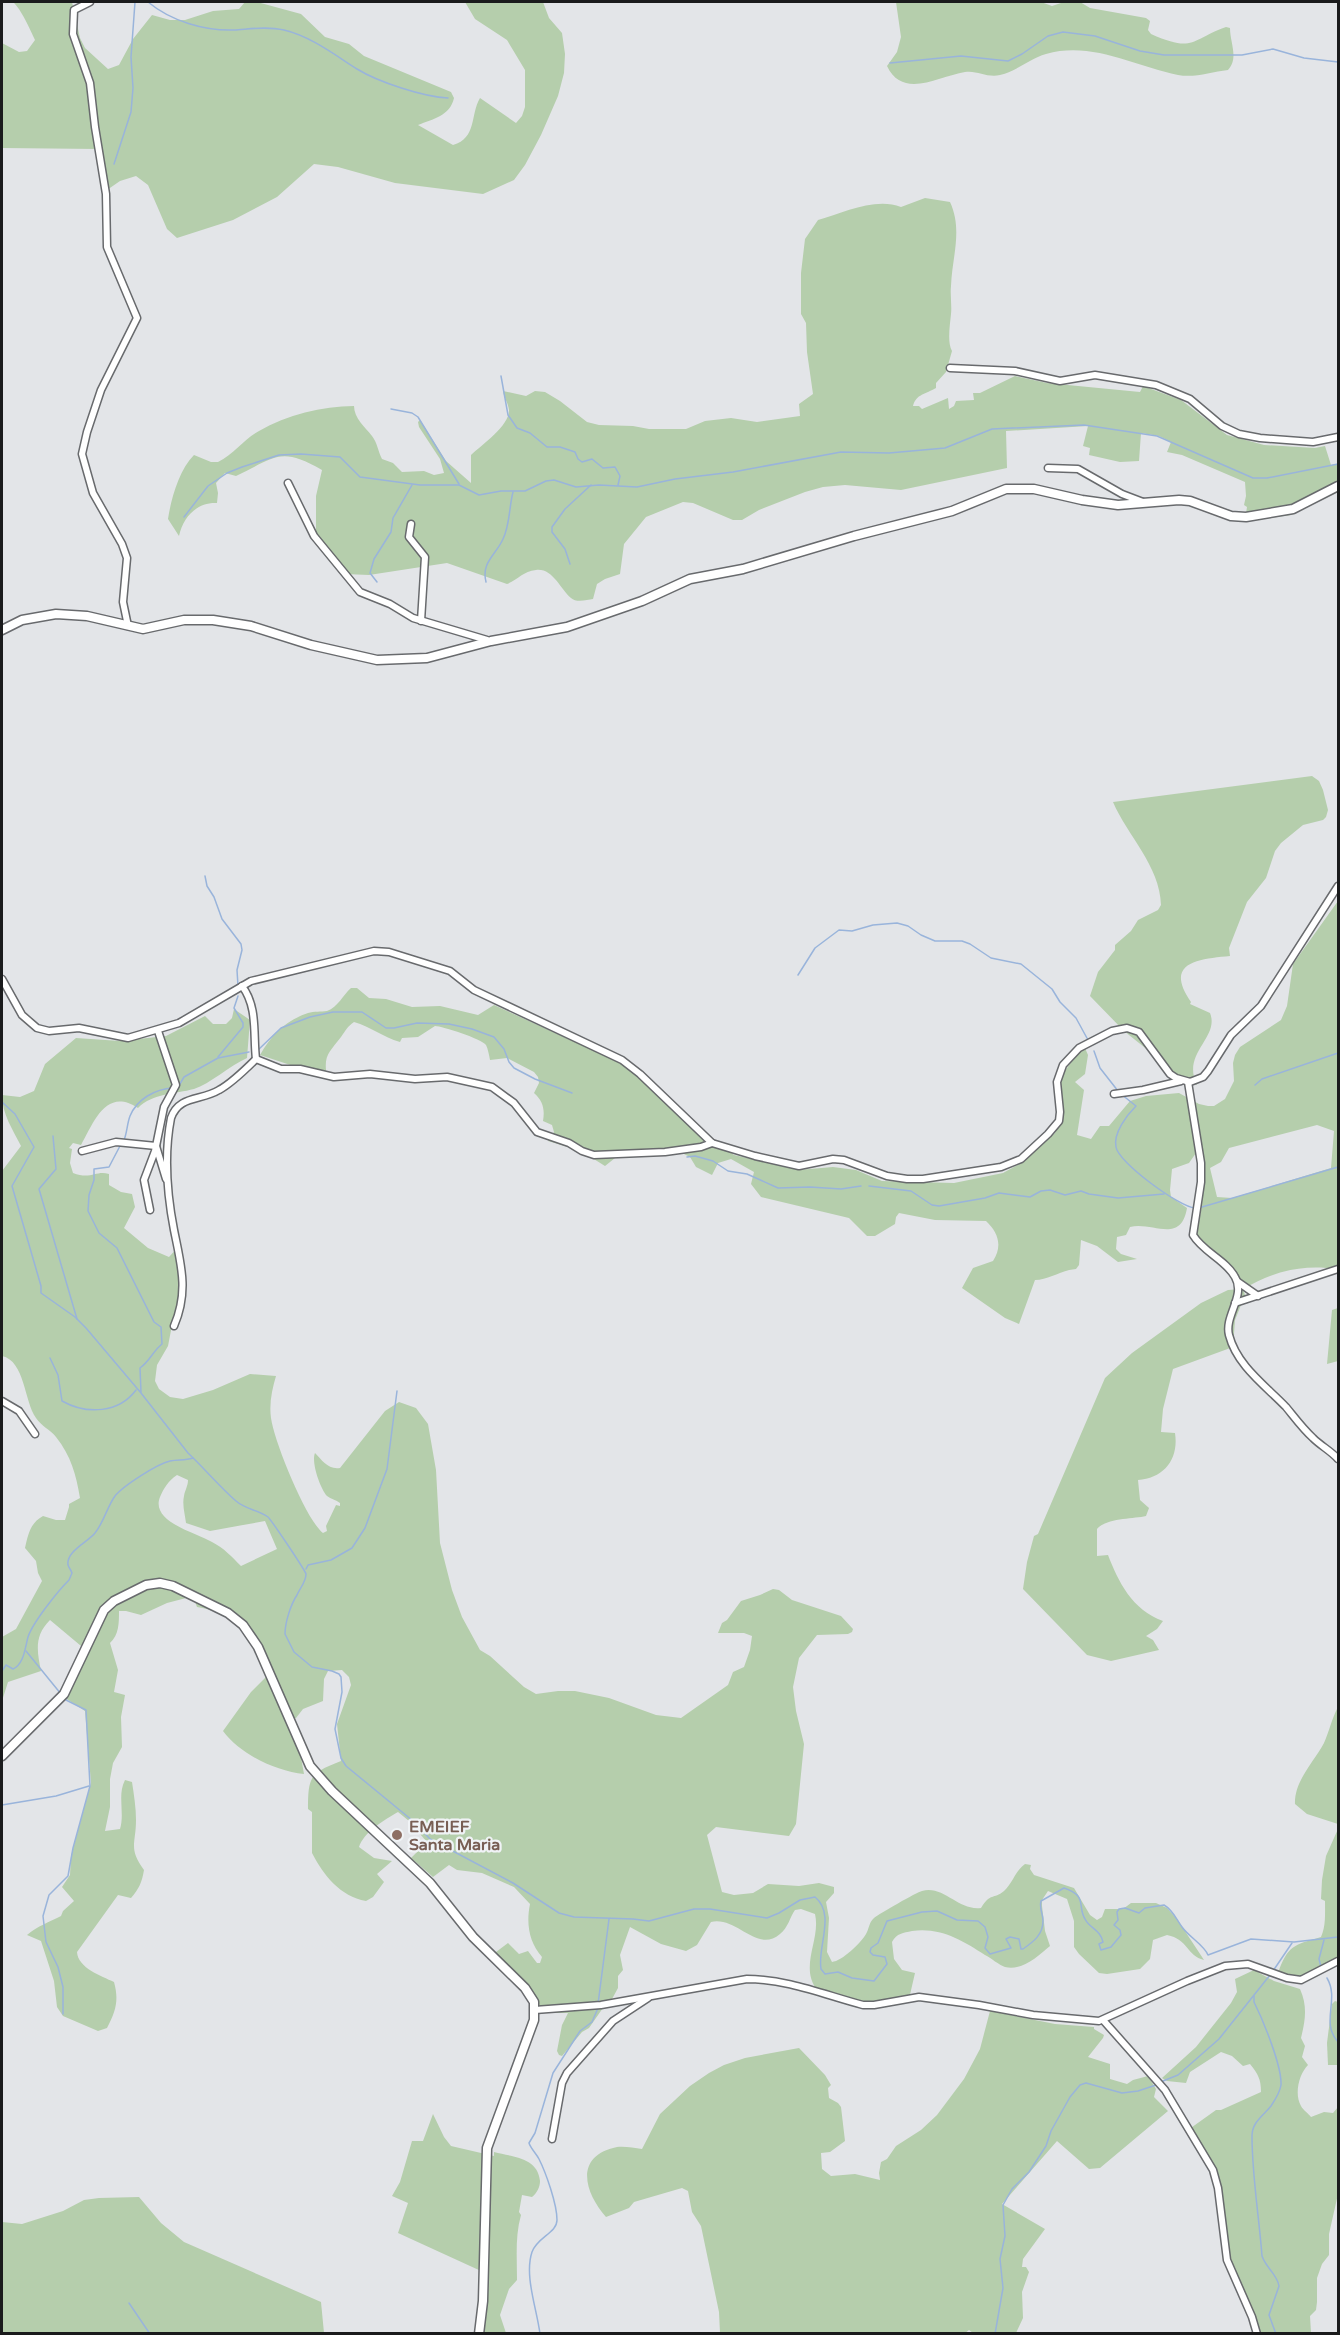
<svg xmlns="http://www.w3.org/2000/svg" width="1340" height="2335" font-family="'Varela Round',sans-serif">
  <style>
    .green { fill: #b5ceac; fill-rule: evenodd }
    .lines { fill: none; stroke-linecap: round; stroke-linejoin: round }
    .stream { stroke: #99b4db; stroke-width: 1.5 }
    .minor-casing { stroke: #686a6d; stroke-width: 9 }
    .tertiary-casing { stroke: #686a6d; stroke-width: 11 }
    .minor { stroke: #fff; stroke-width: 6 }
    .tertiary { stroke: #fff; stroke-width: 8 }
    .education-dot { fill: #8d6e63; stroke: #f0f3f6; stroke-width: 2 }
    .labels { text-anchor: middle; stroke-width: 4.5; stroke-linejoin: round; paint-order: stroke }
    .education-label { font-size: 16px; font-weight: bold; fill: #785e54; stroke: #f0f3f6; text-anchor: start }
  </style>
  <rect width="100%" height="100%" fill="#e3e5e8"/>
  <g class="green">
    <path d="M13,2h59l8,36 5,10 23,21 11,-4 14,-26 19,-24 18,5h15l28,-9 26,-2 6,-7h12l44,12 24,23 24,7 15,12 87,36 3,6c-4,18 -21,21 -36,27l35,20c24,-7 17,-30 27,-47l36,25 6,-7 3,-9v-37l-18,-30 -32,-21 -10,-17h78l6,16 13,15 3,21 -1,19 -6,23 -17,39 -16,30 -11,15 -31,14 -88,-11 -57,-16 -24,-3 -37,33 -44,23 -56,18 -10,-9 -19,-44 -12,-9 -16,5 -13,9 -9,-41 -96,-1v-105l17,9 8,-1 8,-11c-5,-11 -14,-31 -22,-38z"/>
    <path d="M896,2h145l11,4 12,-4h16l10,6 56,10 4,3 -2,9 3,4c43,19 39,6 75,-7l4,1c0,15 9,30 -2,42 -17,2 -33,8 -50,5 -44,-9 -86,-34 -132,-21 -17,5 -29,17 -46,21 -13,3 -23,-5 -35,-3 -26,4 -62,28 -78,-6l10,-14 4,-15z"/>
    <path d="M925,198l25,4c13,28 2,55 1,84 -1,9 1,19 0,28 -1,11 -4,28 1,37l-6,21 -10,11v5c-10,6 -20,6 -23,18h6l3,3 26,-11 1,11 5,-3 2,-5 18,-1 -1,-7h7l35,-17 32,7 93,9 3,-6 38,14 46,35 37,10 51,3 10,-2 6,19 7,-1v28l-47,23 -41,6 -5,-1 2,-13 -3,-2 2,-9 -1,-14 -63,-27 -15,-3 4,-10 -12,-6 -18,-3 -2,28 -19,1 -31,-7 1,-7 -7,-2 5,-20 -82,5 1,37 -106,22 -56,-5 -22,2 -18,5 -46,18 -17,10h-9l-40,-17 -10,-1 -37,15 -22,27 -4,30 -15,5 -8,5 -4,15c-6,1 -17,4 -22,-1 -11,-9 -18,-30 -35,-28 -13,1 -18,10 -29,14l-60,-21 -78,12 -24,-1 -29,-33v-45l6,-26c-42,-24 -46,-13 -86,6l-11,-3 -9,10 2,10 -1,10c-20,-1 -34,14 -38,33l-11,-17c3,-20 11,-49 26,-64l17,7h7c16,-8 26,-23 41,-31 28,-16 63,-25 95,-25 0,12 11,21 18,30 5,6 6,15 10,23l11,4 9,9 22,-1 10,4 10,-2 -4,-14 -21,-32 -1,-5 2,-2 26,41 25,22v-28c11,-10 39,-30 38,-45 -1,-8 -5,-12 -6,-19l23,5 9,-5 10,1 15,9 27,21 12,3 34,1 16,3h37l19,-8 26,-3 26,4 43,-6 -1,-12 14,-10 -6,-42 -1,-29 -5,-9v-41l4,-34 13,-19c25,-7 57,-23 83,-13z"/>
    <path d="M1312,776l7,5 4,9 5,20 -2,7 -3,3 -20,5 -22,18 -6,8 -9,27 -19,24 -18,46 1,8c-31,3 -67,6 -39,46l-1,2 20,9c10,25 -29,40 -13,72l-22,-8 -21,-22 -30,-24 -34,-35 8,-24 17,-22v-5l16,-14 7,-11 20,-10 3,-5c-1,-39 -34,-70 -48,-103z"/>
    <path d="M1338,901v368c-37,-5 -63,2 -95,20l2,6 -10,25 -2,27 -60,22 -10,40 -2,23 14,1c4,26 -11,45 -37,47l2,20 9,8 -3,8c-13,3 -40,2 -49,13v27l11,-1c10,26 24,55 55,66l-6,8 -11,7 7,4 6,10 -48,11 -24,-6 -64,-66 4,-27 7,-26 4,-2 67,-156 27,-25 69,-50 27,-13 13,-1 -6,-11 -40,-38 7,-34 2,-29 -3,-25 -5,1 -7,10 -17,6 -2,21 1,7 16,11c-6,37 -35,13 -57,19l-4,8 -9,2 -1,12 5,5 16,5 -19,3 -21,-16 -16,-6 -2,25 -3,4c-15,1 -27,11 -41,11l-16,44 -14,-6 -43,-30 11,-20 20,-7c10,-15 5,-29 -7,-40l-51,-1 -36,-7 -3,4 -1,7 -20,12h-8l-18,-18 -88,-21 -10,-13 3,-12 -23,-13 -13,4 -6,12 -16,-8 -6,-10 -6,-3h-64l-15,12 -24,-15 -33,-10 6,-9 -2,-7 -9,-4c2,-12 0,-20 -9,-28l5,-10 -1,-6 -4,-5 -27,-14 -17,2c-1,-5 -2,-11 -4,-15 -4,-6 -44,-19 -51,-19l-17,11 -16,1 -2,4c-17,-5 -29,-15 -46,-20 -7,5 -8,8 -13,15 -12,16 -18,18 -14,40l-67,-22c12,-21 25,-34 48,-42 6,-2 13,-1 19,-2 11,-4 16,-16 24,-23h6l12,10 17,1 26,8 28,-1 38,9 16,-10 131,60 26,19 -1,4 28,27 56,40 64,15 35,-3 23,3 26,11 72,2 49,-10 20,-11 32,-29 5,-12 -2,-35 3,-10 14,-19 10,-9 3,7 -3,19 -10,8 9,8 -7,45 14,4 9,-13h9l21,-25 16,-5 33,-3 20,11 9,2h6l11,-7 9,-18 -1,-18 2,-8 5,-8 41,-27 6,-14 6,-42zM1317,1125l17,6 -3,37 -99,30 -15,-1 -7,-29 11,-6 8,-14z"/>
    <path d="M234,1009l16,11 -3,38c-18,8 -37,26 -53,31 -19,5 -41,4 -56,19 -32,-21 -44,14 -57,37l-8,-2 -4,5 3,1 -2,14 3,10c18,7 23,-3 36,1v11l12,7 11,2 3,13 -11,21 24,20 21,9 10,-11 4,14 -4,19 2,15 -7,21 -6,31 -11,19 -2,16 4,8 11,8 13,2 30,-9 37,-16 26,2c-4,14 -7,27 -5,42 3,23 35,102 52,115l4,-2 -1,-5 10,-21 4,1v-3c-4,-3 -9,-4 -13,-7 -7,-8 -16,-34 -12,-43 7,7 13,17 25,15l45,-57 14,-9 17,6 12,16 8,46 4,73 12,47 10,27 18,33 10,6 34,31 12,7 22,-3h17l34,7 47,17 25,3 47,-33 5,-13 11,-5 6,-17 2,-14 -8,-3h-26l4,-10 5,-3 14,-19 19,-6 13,-6 6,1 13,10 49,16 12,13 -1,3 -4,2 -31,1 -18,23 -6,29 3,24 8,33 -8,80 -7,12 -73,-9 -9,8 15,57 12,3 19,-2 15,-9 31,2 20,-3 15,4v6l-8,9 3,16 -2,34 5,10c10,-1 29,-19 34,-28 3,-5 3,-12 8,-16 5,-4 43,-26 48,-27 22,-6 36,20 59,17 10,-16 12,-8 23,-17 9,-8 11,-20 21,-27l6,1 -1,4 4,6 40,13 16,27 7,5 5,-3 3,-8h18l8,-6h25l11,5 10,11 27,41c-17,-4 -16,-21 -37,-25l-14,5 -3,19 -10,10 -33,5 -8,-1 -20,-19 -5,-7v-26l-7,-22 -19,-8 -6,9v6l3,25 5,15c-12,10 -27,25 -45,21 -6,-2 -14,-9 -20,-12 -23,-15 -45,-28 -73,-24 -9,2 -15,2 -20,11l2,17 8,11 13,3 -6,26 -42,6 -50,-15c-18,-24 4,-50 -2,-76l-14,-5 -6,1c-5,7 -7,18 -15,24 -23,20 -43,-18 -69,-12l-14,23 -11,6 -25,-7 -31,-17 -10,28 3,15 -5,6v12l-6,11 -7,6 -16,23 -7,4 -20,24 -3,-1 -2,-4 5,-26 6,-12h-13l-13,-4 -10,-16 -40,-38 16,-12 11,11 9,-3 9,12h3l2,-6c-13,-15 -16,-33 -12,-53l-16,-17 -32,-14 -25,-3 -8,-5 -16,12 -22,-19 15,-15v-2l-17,-20 -11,-9c-14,8 -34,20 -39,35l15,11 18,3 -15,13 7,8 -11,15 -7,4c-26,-5 -42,-25 -54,-48v-41l-4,-3c0,-34 3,-36 33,-48l-4,-37 14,-39 -2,-8 -7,-7 -14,1 -4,8 -1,22 -20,8 -7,9 -8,2 12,32 4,22c-29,-3 -64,-20 -81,-43l28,-39 17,-17c-15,-36 -30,-62 -71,-68l-3,-8 -4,-2 -23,6 -26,12 -15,-4h-7c0,12 0,24 -9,32l8,27 -4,22 11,3 -4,22 1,30 -9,16 -3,16v28l-5,24 15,-2c5,-16 -3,-34 5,-49l7,2c2,13 4,26 4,38 0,24 -8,28 8,50 -2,12 -5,19 -13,28l-13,-3 -41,57c1,16 24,24 37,30 5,18 2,29 -7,46l-9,3 -35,-15 -6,-9 -3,-26 -13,-40 -14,-6c11,-9 22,-13 34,-19l2,-5 11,-10 -12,-14 8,-12 1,-19 20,-73 -6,-72 -20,-13 22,-47 -37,-31c-16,16 -13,31 -9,51l-33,11 -6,19v-64l14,-8 26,-48 -4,-8 -2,-12 -11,-13c3,-13 5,-25 18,-32l13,4h9l4,-13v-3l11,-6c-4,-24 -9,-42 -24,-61 -5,-7 -15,-11 -20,-19 -12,-17 -11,-57 -34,-62v-185l19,-25c-8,-16 -19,-32 -19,-51l18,2 14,-6 11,-27 31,-26 44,3 46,-5 39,-20 8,8h13l6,-6zM177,1475l11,5c0,6 -3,10 -4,16 -2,9 1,18 2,27l24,8 55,-10 12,28 -36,17c-9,-9 -17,-18 -29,-24 -15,-9 -62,-20 -52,-45 4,-9 8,-16 17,-22z"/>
    <polygon points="1338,1308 1338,1361 1327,1364 1332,1310"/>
    <path d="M1338,1707v117l-31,-10 -12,-10c-1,-23 19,-42 29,-61 5,-11 8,-25 14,-36z"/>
    <path d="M1338,1829v129l-36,20 -24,-5c10,-28 16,-28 43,-36 5,-11 4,-23 4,-36l-4,-2 1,-19 4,-24z"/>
    <path d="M1254,1970l20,11 26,8c8,18 5,32 1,49l4,8 -3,11 6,8c-9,9 -14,29 -7,41 2,4 7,7 10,11l13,-5 9,1 5,-6v87l-9,40v21l-7,9 -5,14v24l-1,8 -6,6 1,17h-53l-27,-60 -15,-93 -28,-50 28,-20h5l40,-18c0,-13 -3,-18 -11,-28l-7,2 -11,-10 -11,-4 -31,20 -4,11 -19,-2 -5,-3 34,-31 35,-44 6,-11 -2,-13z"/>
    <polygon points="1335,2001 1338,2002 1338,2065 1328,2065 1327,2043 1332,2004"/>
    <path d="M990,2011l65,13 39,3v2l10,6 -1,3 -15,19 22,7v15l17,5 6,-4 15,-4 8,13 -2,8 14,14 -68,57 -11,1 -32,-28 -55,63 43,25 -22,30 -1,8h4l3,5 -7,20 1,26 -7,15h-43l-4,-3 -5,4 -244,-1 -1,-21 -18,-86 -9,-14 -4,-21 -6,-3 -48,14 -5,6 -23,9c-22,-25 -32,-61 11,-70 8,-1 17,1 25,2l18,-35 30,-28 19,-13 15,-8 21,-7 54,-10 26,27 6,10 -3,3 1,10 9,5 3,4 4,34 -15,11 -9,1 1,16 9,7 24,-2 25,6 -1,-7 2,-11 6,-3 9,-13 25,-16 16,-15 27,-36 16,-30z"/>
    <path d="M433,2114l11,23 7,9 43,10v-4c18,5 44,5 46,29 0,6 -3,12 -8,16l-10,-2 -3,17 2,3c-6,21 -4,43 -4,65l-8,9 -9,26 6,18h-24l-1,-62 -83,-38 10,-30 -16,-7 8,-14 12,-41h11z"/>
    <polygon points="139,2197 161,2223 184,2242 321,2302 324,2333 2,2333 2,2222 22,2224 63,2211 84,2200 99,2198"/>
  </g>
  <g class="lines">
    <g class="stream">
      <path d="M148,2c23,19 56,29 86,28 16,-1 33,-4 50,0 26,6 51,25 73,39 21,13 67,28 91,29"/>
      <polyline points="890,63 961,56 1008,61 1022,54 1048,36 1063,32 1095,36 1140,51 1164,55 1242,55 1273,49 1304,58 1338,62"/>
      <polyline points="114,164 131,112 133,88 131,57 135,2"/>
      <polyline points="501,376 508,415 517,428 530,433 547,447 560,447 575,452 578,459 582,462 592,459 603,468 615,467 620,476 618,485"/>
      <polyline points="391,409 412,413 418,417 459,484"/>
      <polyline points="184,517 208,486 227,473 242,467 279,455 301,454 340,457 360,477 420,485 459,485 479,495 501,491 525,491 546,481 554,480 576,487 599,485 637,487 675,479 733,472 841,452 889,453 945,448 992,429 1084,425 1157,436 1253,478 1267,478 1338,464"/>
      <polyline points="570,564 565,549 552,532 552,527 565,509 591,485"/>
      <polyline points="377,582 370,573 374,559 391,532 393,518 412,485"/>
      <path d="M486,582c-5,-20 10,-27 17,-43 7,-14 6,-32 10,-47"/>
      <polyline points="205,876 207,886 214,897 222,919 241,944 242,950 237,970 238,986"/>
      <polyline points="798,975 815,948 839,930 852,931 873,925 897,923 908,926 921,935 935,941 962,941 970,944 991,958 1021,964 1052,989 1060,1002 1076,1018 1088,1040"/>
      <polyline points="258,1050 281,1028 310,1017 333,1012 362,1012 386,1028 394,1028 417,1023 449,1024 472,1029 494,1037 504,1049 509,1062 514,1068 535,1079 572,1093"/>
      <polyline points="1094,1051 1100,1068 1118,1091"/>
      <polyline points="218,1057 243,1027 243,1023 234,1008 238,996"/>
      <polyline points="1255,1085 1262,1079 1338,1053"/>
      <polyline points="177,1089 184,1077 218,1058 249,1052"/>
      <path d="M1121,1094l15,12c-9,9 -23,27 -20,41 2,15 63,60 79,61"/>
      <path d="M2,1102l13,12 19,33 -22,39 29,100v7l34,24 11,11 55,65 47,60c16,15 31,33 48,48 9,8 22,9 32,16 4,4 37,53 38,57 0,8 -6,14 -9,21 -6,9 -12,27 -12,39l9,18 18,15 20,4 7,3 2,3 1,15 -7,37 6,29 5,8 67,55 17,18 83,44 46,30 15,4 59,2 16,2 45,-12h16l57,9 12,-5 21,-13 15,-3c21,17 2,50 6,72l4,5 13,-2 14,6 22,3 13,-17 -2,-7 -12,-2 -3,-3 1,-4 7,-5 9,-22 35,-9 15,-1 20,9 21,1 7,6 3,10 -3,11 5,6 21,-6 -5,-9 4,-2 9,2 2,10h2c10,-7 20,-14 20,-28 0,-8 -4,-12 -2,-20l23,-13c24,8 13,18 21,31 5,10 15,10 18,23l-4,2 2,6 10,-3 10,-12 -1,-5 -6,-5 4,-5 -1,-8 2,-3 6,-1 14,5 6,-5 19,-3c9,5 12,14 18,22 7,10 22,18 26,28l43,-16 43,3 44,-5"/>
      <polyline points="53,1136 56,1169 39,1189 77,1319"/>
      <path d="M124,1140c3,-7 3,-16 6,-24 7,-17 25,-27 43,-28"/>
      <path d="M121,1144l-12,23 -15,2v11l-5,15 -1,16 11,22 18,15 37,74 7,5 1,17c-9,7 -12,17 -22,24l1,24"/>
      <polyline points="687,1157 695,1156 713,1161 728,1171 747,1174 778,1188 810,1187 841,1189 861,1186"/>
      <polyline points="869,1186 911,1191 932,1205 939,1206 985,1198 999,1193 1030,1197 1041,1191 1050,1190 1065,1195 1081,1191 1089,1194 1118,1198 1164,1194"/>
      <polyline points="1202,1207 1338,1167"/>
      <path d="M50,1358l8,17 4,26c25,14 57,12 74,-11"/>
      <polyline points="306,1569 308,1565 331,1560 352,1548 365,1528 387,1469 397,1391"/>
      <polyline points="26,1651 61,1694"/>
      <path d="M2,1682v-11l4,-6 7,4c11,-5 12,-21 15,-32 5,-15 30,-46 41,-57l3,-7c-1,-3 -3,-5 -4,-8 -2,-14 20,-23 27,-32 9,-11 12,-26 20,-37 8,-10 42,-32 55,-35 8,-2 14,0 23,-3"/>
      <polyline points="2,1805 56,1796 89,1786"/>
      <polyline points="1321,1967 1319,1959 1324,1940"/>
      <polyline points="1273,1971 1292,1943"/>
      <path d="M1327,1978c13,22 -7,44 11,64"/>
      <path d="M1254,1996v6c9,18 28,64 27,83 -1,7 -6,15 -10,21 -8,10 -19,16 -19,30 0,40 7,80 10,120 4,12 15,18 17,30l-10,29 7,19"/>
      <polyline points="598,2004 609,1919"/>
      <polyline points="63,2014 63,1987 58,1967 46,1942 43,1916 49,1895 68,1876 73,1848 90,1786 86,1710 66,1700"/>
      <polyline points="1163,2081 1178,2075 1219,2039 1270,1975"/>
      <polyline points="129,2303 150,2334"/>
      <path d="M540,2334c-3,-25 -16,-58 -8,-82 5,-15 25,-19 25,-32 0,-16 -11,-47 -18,-61 -3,-6 -8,-10 -10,-16l6,-10 18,-60 27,-42 12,-9 6,-14"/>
      <polyline points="995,2334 1003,2288 1000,2259 1005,2236 1003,2205 1012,2189 1029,2172 1046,2146 1051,2131 1070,2097 1080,2085 1086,2083 1122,2093 1138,2091 1156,2085"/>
    </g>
    <defs>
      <g id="minor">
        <polyline points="90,2 74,10 73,34 90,83 95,127 106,194 107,247 137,318 101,390 87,432 82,454 93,493 122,544 127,558 123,602 128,626"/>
        <polyline points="950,368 1015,371 1060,381 1095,375 1156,385 1190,399 1222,426 1239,434 1260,438 1313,442 1338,437"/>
        <polyline points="1048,468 1078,469 1122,494 1143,502"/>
        <polyline points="288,483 314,536 360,592 390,604 413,618 487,640"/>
        <polyline points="411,524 409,537 425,557 421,621"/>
        <polyline points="2,979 22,1015 37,1028 49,1031 79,1028 128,1038 179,1023 251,981 374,951 389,952 450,971 474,990 622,1060 640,1074 712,1143 755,1156 799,1166 833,1159 844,1160 887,1176 907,1179 923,1179 1001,1167 1021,1159 1048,1134 1059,1121 1060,1112 1057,1082 1063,1065 1079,1048 1112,1031 1127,1028 1139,1032 1170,1074 1176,1078 1190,1082 1203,1077 1208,1071 1231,1035 1261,1006 1338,886"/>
        <path d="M242,986c16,21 11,48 14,73"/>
        <polyline points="256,1059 281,1069 300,1069 334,1077 370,1074 415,1079 447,1077 492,1087 514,1103 537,1132 569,1143 582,1151 594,1155 665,1152 701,1147 712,1143"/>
        <path d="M1188,1082l13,81v19l-8,53c10,17 33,25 42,42 11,19 -11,39 -6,58 8,31 37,51 57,72 9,11 17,22 27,31 8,8 18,13 25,21"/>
        <polyline points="1114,1094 1143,1090 1181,1081"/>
        <polyline points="82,1151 116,1142 156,1146 166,1179"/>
        <polyline points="150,1210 144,1180 155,1151 164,1107 176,1085 158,1031"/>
        <polyline points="1238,1282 1258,1296"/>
        <polyline points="1235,1303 1338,1269"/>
        <path d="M174,1326c15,-35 7,-61 0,-96 -7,-36 -10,-76 -3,-112 8,-23 30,-17 48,-28 13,-7 26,-20 37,-31"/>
        <polyline points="2,1401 19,1411 35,1434"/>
        <path d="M535,2010l66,-5 146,-26c40,0 78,16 116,26h11l45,-8 60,8 54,10 66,6 88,-40 38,-15 23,-2 39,14 14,2 37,-19"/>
        <polyline points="1103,2020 1165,2090 1213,2170 1218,2188 1227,2260 1252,2317 1257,2334"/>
        <polyline points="552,2139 562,2083 567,2073 613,2021 648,1998"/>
      </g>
      <g id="tertiary">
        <polyline points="2,630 22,620 56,614 87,616 143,629 184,620 213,620 251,626 311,645 377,660 427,658 491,641 567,627 642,601 690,579 743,569 854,536 952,511 1006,489 1034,489 1082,500 1118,505 1179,500 1190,501 1231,516 1246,517 1293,509 1338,486"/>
        <polyline points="2,1756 64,1694 104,1610 114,1601 146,1585 160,1583 173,1586 228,1613 243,1625 258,1647 310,1766 332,1791 430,1883 473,1937 525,1988 534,2002 534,2020 487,2148 483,2301 479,2334"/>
      </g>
    </defs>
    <use href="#minor" class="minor-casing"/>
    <use href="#tertiary" class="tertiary-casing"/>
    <use href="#minor" class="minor"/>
    <use href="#tertiary" class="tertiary"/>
  </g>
  <circle class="education-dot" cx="397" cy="1835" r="6"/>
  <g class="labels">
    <g class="education-label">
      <text x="409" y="1832">EMEIEF<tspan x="409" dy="18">Santa Maria</tspan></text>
    </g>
  </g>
  <rect width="1340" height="2335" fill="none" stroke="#1a1b1c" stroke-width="6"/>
</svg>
